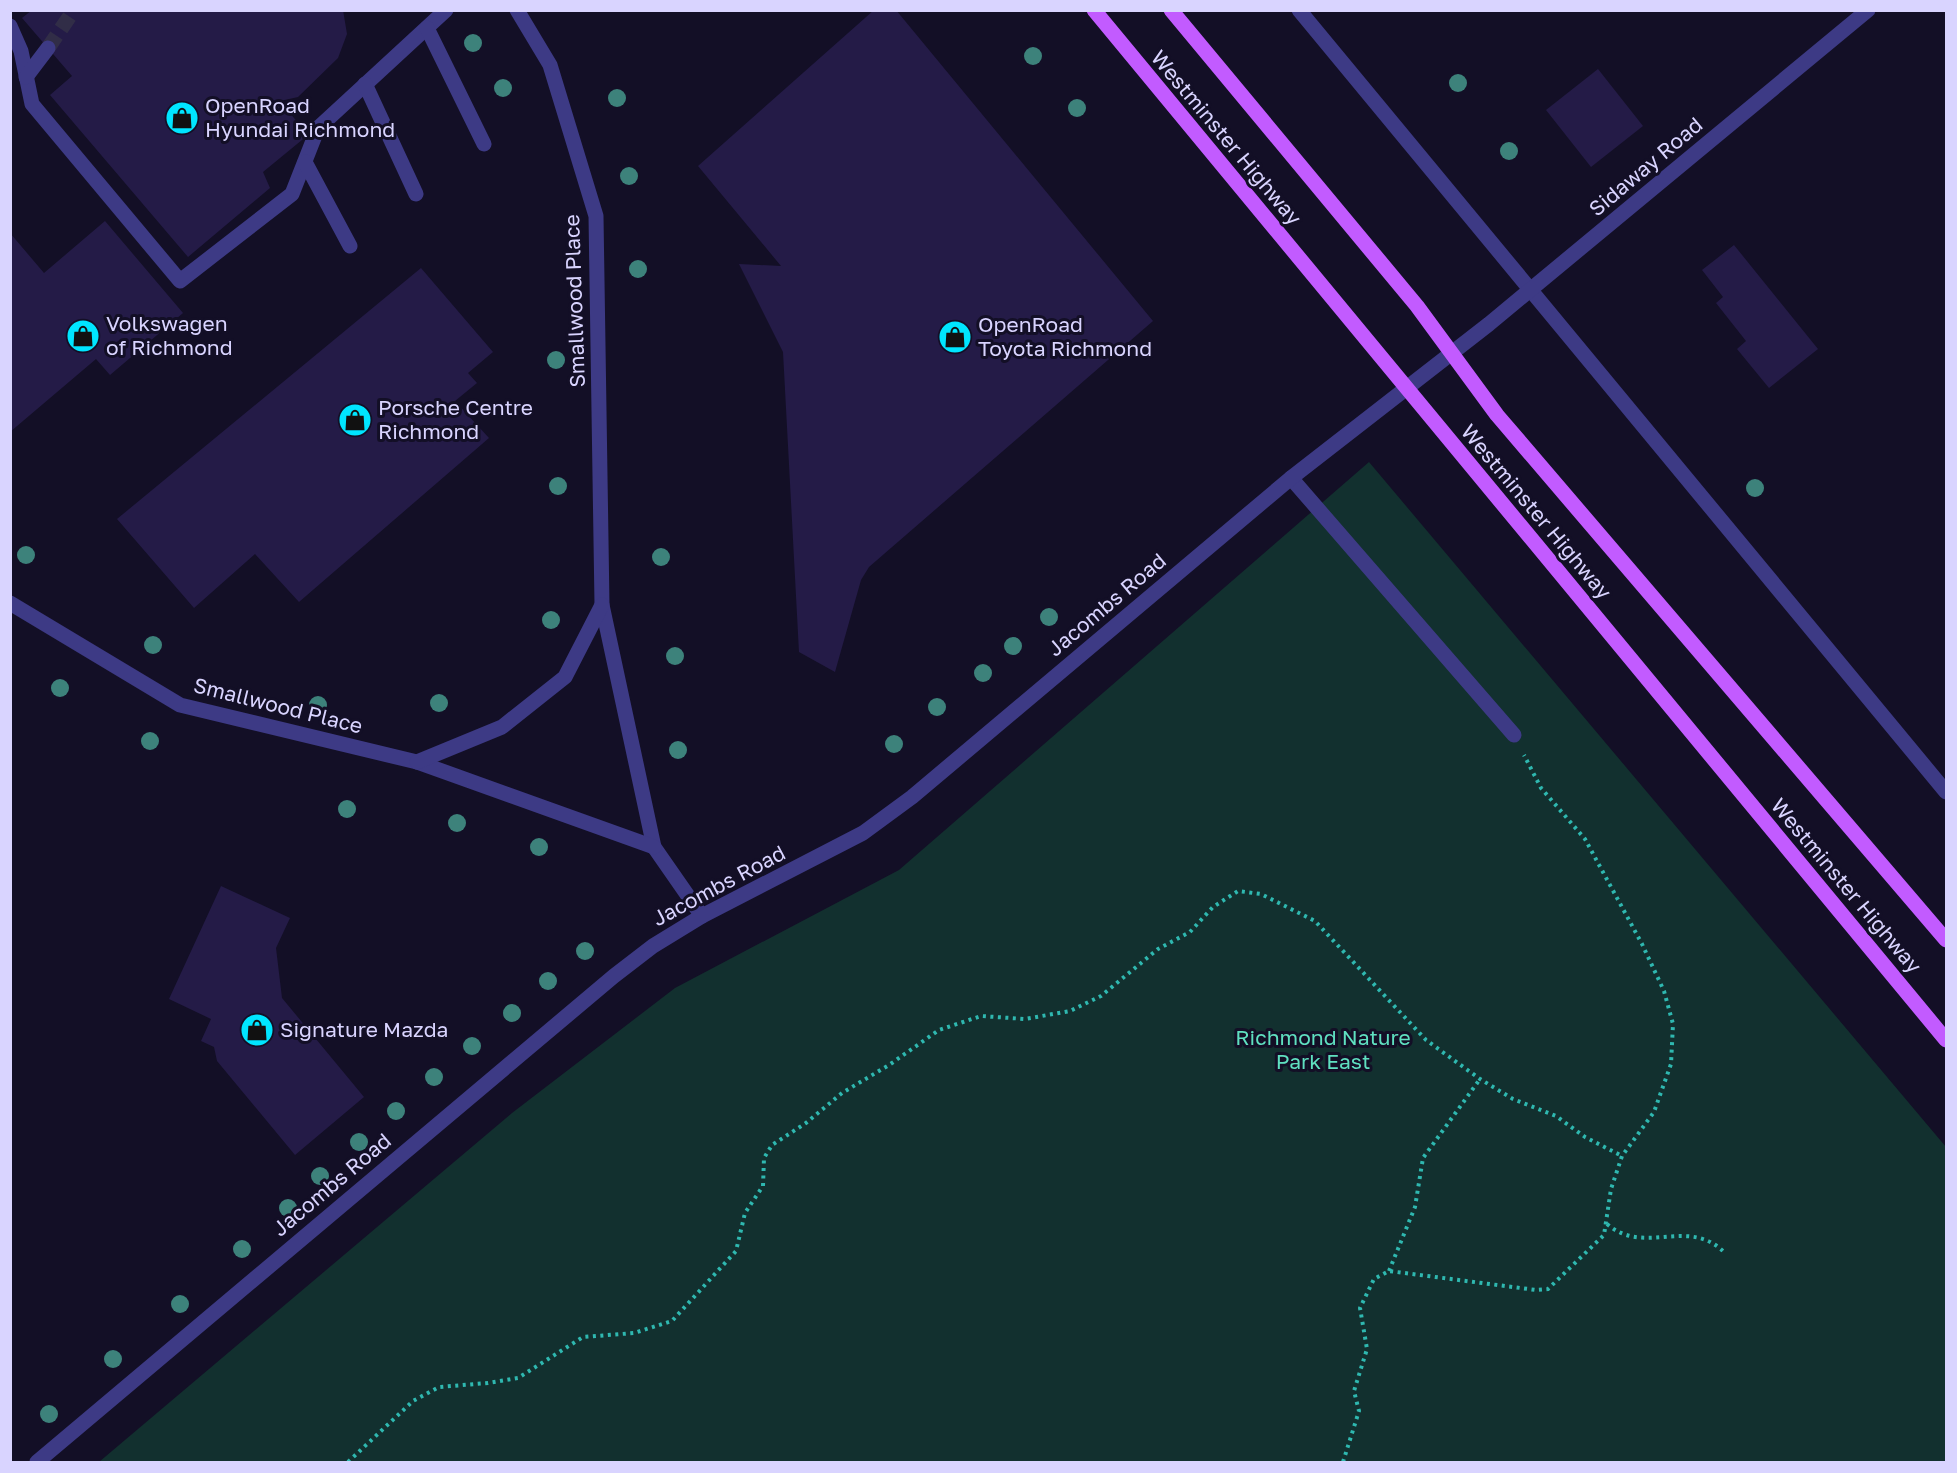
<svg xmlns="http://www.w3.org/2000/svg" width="1957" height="1473" font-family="'Golos Text',sans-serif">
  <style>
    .green { fill: #12302f }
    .building { fill: #241b47 }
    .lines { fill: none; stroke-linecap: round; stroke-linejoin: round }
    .minor-tunnel { stroke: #312d47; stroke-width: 15; stroke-dasharray: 15 8; stroke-linecap: butt }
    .path { stroke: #2fb8b0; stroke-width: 4; stroke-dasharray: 3 4.5; stroke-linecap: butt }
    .minor { stroke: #3d3a85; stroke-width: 15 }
    .major { stroke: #c25bff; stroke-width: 15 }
    .tree { fill: #3d827b }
    .labels { text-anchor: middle; stroke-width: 6; stroke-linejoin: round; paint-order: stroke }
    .poi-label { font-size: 21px; fill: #d9d4ff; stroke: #130f26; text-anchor: start }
    .street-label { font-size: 21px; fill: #d9d4ff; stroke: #130f26 }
    .park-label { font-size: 21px; fill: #5fe0c0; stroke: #130f26 }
  </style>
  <rect width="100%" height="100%" fill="#130f26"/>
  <polygon class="green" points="1369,462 1946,1147 1946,1462 99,1462 512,1113 675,988 899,870"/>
  <g class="building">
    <polygon points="32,10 343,10 347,34 338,58 298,97 280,101 308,135 263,172 270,188 188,257 50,95 72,76 22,18"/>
    <polygon points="874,10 896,10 1153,321 869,567 861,580 835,672 799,652 783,352 739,264 781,266 698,166"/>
    <polygon points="1598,69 1643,126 1591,167 1546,110"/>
    <polygon points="105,221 183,313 110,375 96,359 10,432 10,233 44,273"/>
    <polygon points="1734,245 1818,349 1769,388 1737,349 1746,341 1716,303 1723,297 1702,270"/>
    <polygon points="421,268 493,352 468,373 477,383 455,401 489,438 299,602 255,554 194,608 117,519"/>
    <polygon points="221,886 290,918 276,948 282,998 364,1097 295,1155 217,1061 214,1047 201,1041 211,1019 169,999"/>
  </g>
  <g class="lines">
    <polyline class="minor-tunnel" points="48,48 74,10"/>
    <g class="path">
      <path d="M1607,1224c38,33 82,-9 119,30"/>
      <polyline points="1389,1271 1415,1207 1423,1158 1480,1079"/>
      <polyline points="348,1462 413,1401 439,1387 488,1383 518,1378 583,1337 634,1333 672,1321 736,1251 745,1213 763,1186 764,1158 772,1145 806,1123 842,1093 889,1065 939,1030 981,1016 1025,1019 1070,1011 1101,996 1158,949 1190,932 1213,907 1238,891 1261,894 1315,921 1426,1040 1480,1079 1513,1099 1556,1116 1585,1137 1622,1156"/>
      <polyline points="1343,1462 1359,1411 1354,1391 1367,1349 1360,1308 1374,1279 1389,1271 1536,1290 1548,1289 1604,1235 1611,1189 1622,1156 1654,1112 1671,1064 1673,1024 1664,991 1642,944 1585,839 1541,788 1524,755"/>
    </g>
    <g class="minor">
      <polyline points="517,10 550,65 596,216 602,605 654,847 702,916"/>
      <polyline points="1299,10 1946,792"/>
      <polyline points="10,26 21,51 32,104 180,281 292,194 318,128 446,10"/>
      <polyline points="427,28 484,144"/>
      <polyline points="26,77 48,48"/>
      <polyline points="365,84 416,194"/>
      <polyline points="305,162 350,246"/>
      <polyline points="1291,478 1514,735"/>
      <polyline points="10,603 180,705 417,762 654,847"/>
      <polyline points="417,762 502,727 565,677 602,605"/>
      <polyline points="37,1462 614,976 653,946 702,916 863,833 912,797 1291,478 1489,324 1868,10"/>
    </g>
    <g class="major">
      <polyline points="1094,10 1946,1040"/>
      <polyline points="1171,10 1417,306 1497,415 1946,940"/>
    </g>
  </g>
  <g class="tree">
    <circle cx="473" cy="43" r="9"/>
    <circle cx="1033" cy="56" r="9"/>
    <circle cx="1458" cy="83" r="9"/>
    <circle cx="503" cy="88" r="9"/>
    <circle cx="617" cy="98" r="9"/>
    <circle cx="1077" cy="108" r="9"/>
    <circle cx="1509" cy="151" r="9"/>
    <circle cx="629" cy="176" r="9"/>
    <circle cx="638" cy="269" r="9"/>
    <circle cx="556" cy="360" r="9"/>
    <circle cx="558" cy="486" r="9"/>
    <circle cx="1755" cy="488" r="9"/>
    <circle cx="26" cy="555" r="9"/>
    <circle cx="661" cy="557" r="9"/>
    <circle cx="1049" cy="617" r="9"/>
    <circle cx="551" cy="620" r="9"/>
    <circle cx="153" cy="645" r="9"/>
    <circle cx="1013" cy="646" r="9"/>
    <circle cx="675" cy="656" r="9"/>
    <circle cx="983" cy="673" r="9"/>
    <circle cx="60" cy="688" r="9"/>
    <circle cx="439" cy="703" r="9"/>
    <circle cx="318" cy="705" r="9"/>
    <circle cx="937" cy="707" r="9"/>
    <circle cx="150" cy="741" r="9"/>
    <circle cx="894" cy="744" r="9"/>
    <circle cx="678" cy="750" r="9"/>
    <circle cx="347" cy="809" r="9"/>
    <circle cx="457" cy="823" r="9"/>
    <circle cx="539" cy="847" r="9"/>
    <circle cx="585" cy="951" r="9"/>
    <circle cx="548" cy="981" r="9"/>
    <circle cx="512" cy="1013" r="9"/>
    <circle cx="472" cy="1046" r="9"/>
    <circle cx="434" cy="1077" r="9"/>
    <circle cx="396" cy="1111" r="9"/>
    <circle cx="359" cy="1142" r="9"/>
    <circle cx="320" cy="1176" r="9"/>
    <circle cx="288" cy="1208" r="9"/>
    <circle cx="242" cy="1249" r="9"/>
    <circle cx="180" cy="1304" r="9"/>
    <circle cx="113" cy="1359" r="9"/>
    <circle cx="49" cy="1414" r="9"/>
  </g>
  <defs>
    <symbol id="shop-disc" viewBox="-11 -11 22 22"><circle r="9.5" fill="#00e5ff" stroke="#130f26"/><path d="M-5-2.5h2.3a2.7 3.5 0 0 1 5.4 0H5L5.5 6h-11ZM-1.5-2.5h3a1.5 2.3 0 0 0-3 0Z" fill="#111"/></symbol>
  </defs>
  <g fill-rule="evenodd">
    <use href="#shop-disc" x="163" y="99" width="38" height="38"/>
    <use href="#shop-disc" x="64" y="317" width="38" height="38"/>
    <use href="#shop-disc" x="936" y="318" width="38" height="38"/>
    <use href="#shop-disc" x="336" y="401" width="38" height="38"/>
    <use href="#shop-disc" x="238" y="1011" width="38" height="38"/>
  </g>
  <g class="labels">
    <g class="poi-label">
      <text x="205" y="113">OpenRoad<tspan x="205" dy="24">Hyundai Richmond</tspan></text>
      <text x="106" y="331">Volkswagen<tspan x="106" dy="24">of Richmond</tspan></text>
      <text x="978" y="332">OpenRoad<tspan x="978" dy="24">Toyota Richmond</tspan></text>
      <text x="378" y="415">Porsche Centre<tspan x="378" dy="24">Richmond</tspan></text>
      <text x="280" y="1037">Signature Mazda</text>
    </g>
    <g class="street-label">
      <text transform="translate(1226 138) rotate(50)" y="7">Westminster Highway</text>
      <text transform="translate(1646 167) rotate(-40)" y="7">Sidaway Road</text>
      <text transform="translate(575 301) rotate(-92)" y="7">Smallwood Place</text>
      <text transform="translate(1536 512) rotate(50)" y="7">Westminster Highway</text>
      <text transform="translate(1107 605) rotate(-40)" y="7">Jacombs Road</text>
      <text transform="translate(278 706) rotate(14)" y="7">Smallwood Place</text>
      <text transform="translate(719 886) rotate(-28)" y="7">Jacombs Road</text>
      <text transform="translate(1846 886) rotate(50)" y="7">Westminster Highway</text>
      <text transform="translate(332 1185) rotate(-40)" y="7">Jacombs Road</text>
    </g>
    <g class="park-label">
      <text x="1323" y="1045">Richmond Nature<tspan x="1323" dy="24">Park East</tspan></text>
    </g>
  </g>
  <rect width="1957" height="1473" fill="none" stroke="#d9d4ff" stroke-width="24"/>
</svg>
